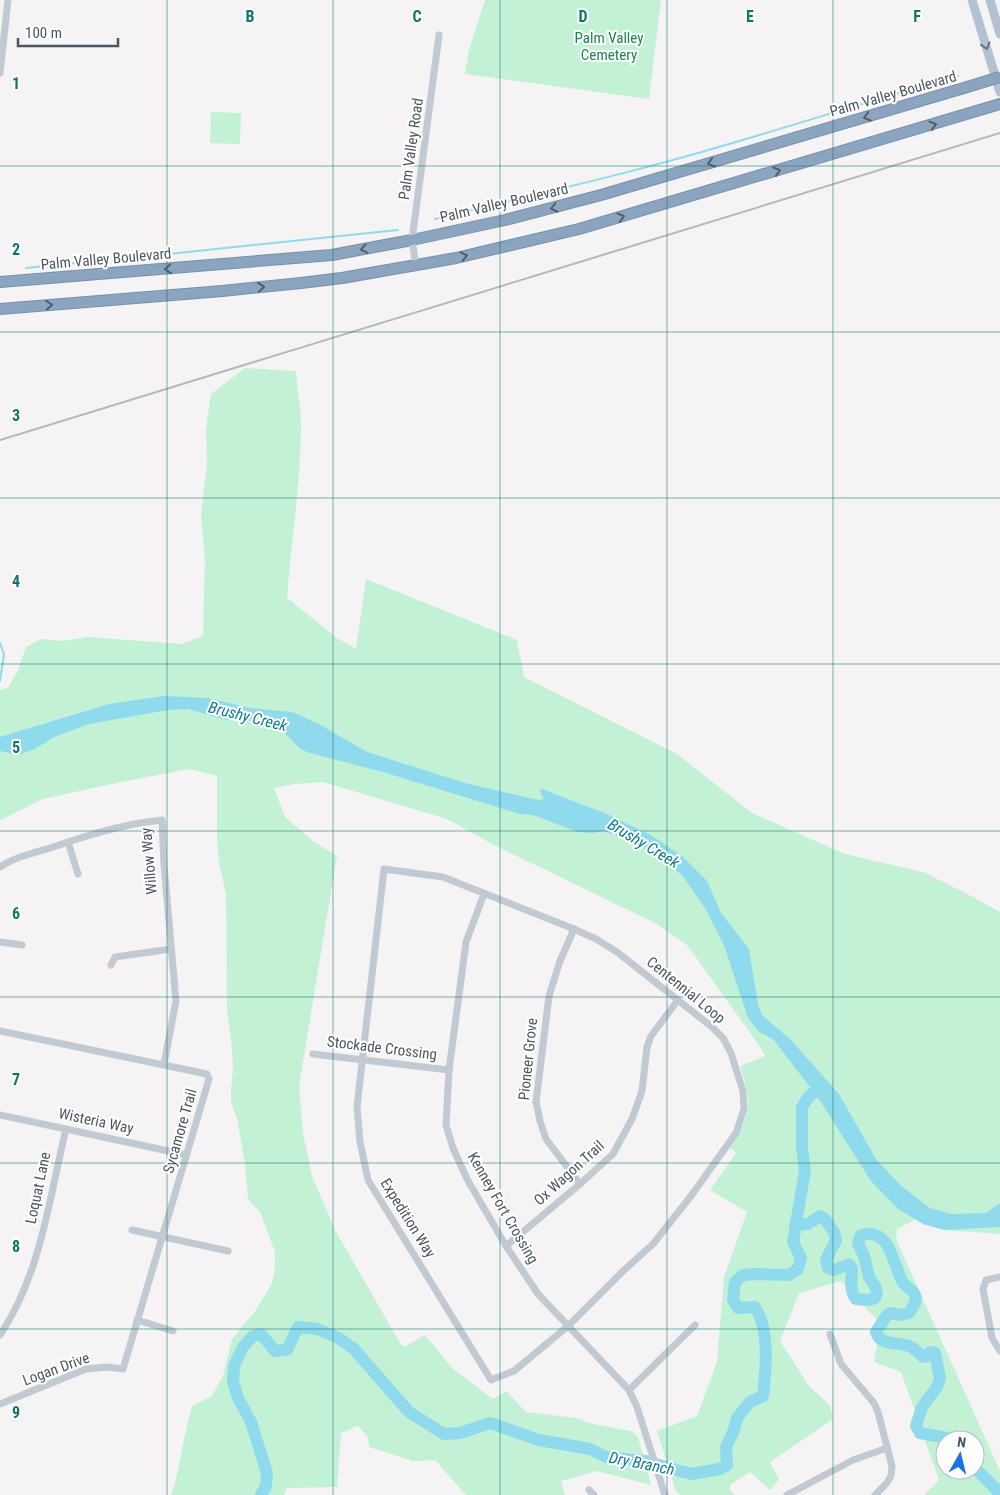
<svg xmlns="http://www.w3.org/2000/svg" width="1000" height="1495" font-family="'Roboto Condensed',sans-serif">
  <style>
    .green { fill: #c3f1d5; fill-rule: evenodd }
    .water { fill: #90daee }
    .lines { fill: none; stroke-linecap: round; stroke-linejoin: round }
    .stream { stroke: #90daee; stroke-width: 2 }
    .river { stroke: #90daee; stroke-width: 12 }
    .highway-casing { stroke: #7690ad; stroke-width: 12 }
    .minor { stroke: #c1cad2; stroke-width: 7 }
    .major { stroke: #b3c2d1; stroke-width: 9 }
    .highway { stroke: #8ba5c1; stroke-width: 10 }
    .rail { stroke: #b5b8bd; stroke-width: 2 }
    .highway-bridge-casing { stroke: #7690ad; stroke-width: 12; stroke-linecap: butt }
    .highway-bridge { stroke: #8ba5c1; stroke-width: 10 }
    .oneway { stroke: #64717d }
    .oneway2 { stroke: #505e6b }
    .grid { fill: none; stroke: #0f766e; stroke-width: 1; stroke-opacity: 0.55 }
    .labels { text-anchor: middle; stroke-width: 4; stroke-linejoin: round; paint-order: stroke }
    .park-label { font-size: 15px; fill: #17864f; stroke: #fff }
    .street-label { font-size: 15px; fill: #4a5661; stroke: #fff }
    .water-label { font-size: 16px; font-style: italic; fill: #0c7c9b; stroke: #fff }
    .grid-label { font-size: 16px; text-anchor: middle; font-weight: bold; fill: #0f766e; stroke: #fff; stroke-width: 4; stroke-linejoin: round; paint-order: stroke }
  </style>
  <rect width="100%" height="100%" fill="#f5f3f3"/>
  <g class="green">
    <polygon points="485,0 661,0 649,99 465,74 469,50"/>
    <polygon points="211,112 241,113 240,144 210,143"/>
    <path d="M245,368l51,3c1,18 5,36 5,54 0,58 -10,115 -14,173l50,40 19,11 10,-70 151,61 7,37 153,77 75,59 93,41 78,18 50,25 27,15v322l-56,-4 -26,-12 -21,11 -1,10 104,232v24h-76l15,-15 -38,-108 -27,-10 4,-23v-18l-37,-40 -42,12 -19,48 29,45 21,20 3,13 -63,43 9,17 -9,11 -20,-18 -20,13v5l5,5h-54l-5,-3 -19,-61 40,-15 20,-54 7,-85 23,-65 -37,-22 26,-37 -6,-5c21,-35 23,-42 10,-82l25,-10 -9,-15 -69,-96 -30,-21 -163,-79 -47,-26 -124,-37 -28,2 -21,4 11,29 28,24 24,15 -38,230 4,47 9,43 23,54 65,113 4,4 21,-12 28,34 40,30 13,-8 20,21 50,6 16,6 40,7 6,6 13,48 -54,-14 -36,10 4,14h-99l-31,-35 -22,1 -44,-14 -1,-10 -10,-11 -17,7 -4,54 -50,1 -3,7h-113l4,-11 9,-45 8,-33 20,-10 11,-20 9,-37 24,-29 16,-27 3,-15v-16l-15,-40 -12,-13 -3,-35 -8,-46 -6,-16v-12l2,-22 -1,-20 -5,-38 -1,-115 -7,-33 -2,-23v-63l-27,-7 -74,14 -73,16 -43,21v-130l8,-2 10,-18 8,-23 15,-8 22,2 25,-4 93,7 22,-8 2,-76 -4,-45 6,-51 -1,-35 5,-35zM945,1440h30v30h-30z"/>
  </g>
  <polygon class="water" points="164,696 209,698 249,708 292,712 317,723 367,752 465,783 538,800 544,799 540,791 542,789 607,814 651,835 683,857 707,881 721,913 749,949 758,1004 762,1015 791,1040 839,1094 876,1159 901,1186 930,1208 952,1214 986,1213 1000,1203 1000,1227 944,1230 923,1224 898,1209 871,1181 819,1099 773,1039 759,1032 748,1018 724,945 705,908 682,875 638,843 604,831 592,833 578,832 533,815 520,814 383,772 310,753 300,749 283,731 248,720 226,720 188,709 168,710 89,724 54,737 35,749 18,755 0,751 0,737 109,704"/>
  <g class="lines">
    <g class="stream">
      <path d="M435,219c98,-24 197,-46 294,-75 76,-22 152,-47 229,-68"/>
      <polyline points="121,259 398,230"/>
      <polyline points="26,268 95,261"/>
      <polyline points="0,643 4,654 0,681"/>
    </g>
    <g class="river">
      <path d="M795,1225l13,-1 12,-8 4,2 10,14 2,8 -10,20 2,8 6,2 15,-6 3,4c0,10 -3,23 4,31l13,1 6,-2 2,-5 -2,-7 -6,-9 -5,-21 -6,-13 3,-8c30,-7 31,27 41,46 3,6 11,8 13,14 3,6 -3,13 -6,18l-8,2 -10,-2 -4,2 -11,17c4,14 22,10 33,14 5,2 10,7 14,11l4,-1 3,-4 5,1 5,26 -3,8 -15,20 -6,19 4,7 38,7"/>
      <polyline points="975,1468 998,1491 999,1495"/>
      <path d="M261,1495l5,-9 1,-13 -16,-51 -13,-24 -5,-17 1,-15 9,-19 10,-11 8,-2 14,17 12,-1 11,-23 19,2 20,8 17,12 55,63 35,22 16,-1 30,-10 49,17 51,9 16,8 39,4 46,13 29,-5 7,-4 -1,-18 8,-17 3,-12 13,-16 13,-6c3,-26 7,-66 -8,-89l-17,1 -5,-8 2,-18 8,-7 11,-1 35,1 9,-6 3,-11 -8,-16 12,-72 -3,-22v-41l8,-12 13,-7"/>
    </g>
    <defs>
      <g id="highway">
        <polyline points="0,282 332,255 412,240 505,220 601,195 964,88"/>
        <polyline points="0,309 222,291 301,283 342,278 456,258 579,229 1000,104"/>
      </g>
    </defs>
    <use href="#highway" class="highway-casing"/>
    <g class="minor">
      <polyline points="0,73 8,0"/>
      <polyline points="416,266 412,240 439,35"/>
      <polyline points="68,842 78,874"/>
      <path d="M0,867c15,-10 33,-14 50,-19 38,-13 73,-24 112,-28l2,45 12,136 -12,63"/>
      <polygon points="384,869 443,877 574,929 596,939 617,952 712,1027 723,1038 731,1053 743,1091 744,1109 736,1133 691,1196 653,1244 623,1271 568,1326 514,1371 491,1380 368,1180 360,1142 357,1107"/>
      <polyline points="484,894 466,942 449,1070 446,1125 453,1148 467,1179 506,1246 538,1294 629,1390 637,1407 665,1495"/>
      <polyline points="574,929 560,961 549,996 536,1102 540,1121 546,1139 580,1184"/>
      <polyline points="0,942 22,945"/>
      <polyline points="111,965 115,957 171,949"/>
      <polyline points="0,1031 207,1074 209,1079 123,1369 107,1367 86,1369 0,1404"/>
      <polyline points="313,1054 449,1070"/>
      <polyline points="0,1115 187,1155"/>
      <polyline points="132,1230 228,1251"/>
      <polyline points="506,1246 580,1184 613,1154 632,1119 642,1091 647,1047 651,1036 678,1000"/>
      <polyline points="1000,1277 986,1280 983,1289 992,1338 1000,1351"/>
      <polyline points="137,1320 173,1331"/>
      <polyline points="830,1334 841,1364 874,1403 878,1412 892,1466 891,1476 886,1484 875,1495"/>
      <path d="M0,1335c41,-61 49,-136 66,-206"/>
      <polyline points="629,1390 695,1325"/>
      <polyline points="589,1490 594,1495"/>
      <polyline points="787,1495 853,1460 887,1448"/>
    </g>
    <g class="major">
      <polyline points="972,0 1000,92"/>
      <polyline points="990,0 1000,34"/>
    </g>
    <use href="#highway" class="highway"/>
    <polyline class="rail" points="0,440 1000,133"/>
    <defs>
      <polyline id="highway-bridge" points="964,88 1000,77"/>
    </defs>
    <use href="#highway-bridge" class="highway-bridge-casing"/>
    <use href="#highway-bridge" class="highway-bridge"/>
  </g>
  <defs><path id="oneway-chevron" d="M-2-3.5L2.5 0L-2 3.5" fill="none" stroke-width="1.6" stroke-linecap="round" stroke-linejoin="round" transform="scale(1.25)"/></defs>
  <use class="oneway" href="#oneway-chevron" transform="translate(986 46) rotate(73)"/>
  <g class="oneway2">
    <use href="#oneway-chevron" transform="translate(867 117) rotate(164)"/>
    <use href="#oneway-chevron" transform="translate(933 125) rotate(-17)"/>
    <use href="#oneway-chevron" transform="translate(711 163) rotate(163)"/>
    <use href="#oneway-chevron" transform="translate(777 171) rotate(-17)"/>
    <use href="#oneway-chevron" transform="translate(554 208) rotate(166)"/>
    <use href="#oneway-chevron" transform="translate(621 217) rotate(-16)"/>
    <use href="#oneway-chevron" transform="translate(364 249) rotate(169)"/>
    <use href="#oneway-chevron" transform="translate(464 256) rotate(-13)"/>
    <use href="#oneway-chevron" transform="translate(168 269) rotate(175)"/>
    <use href="#oneway-chevron" transform="translate(261 287) rotate(-6)"/>
    <use href="#oneway-chevron" transform="translate(49 305) rotate(-5)"/>
  </g>
  <path class="grid" d="M167,0v1495M333,0v1495M500,0v1495M667,0v1495M833,0v1495M0,166h1000M0,332h1000M0,498h1000M0,664h1000M0,831h1000M0,997h1000M0,1163h1000M0,1329h1000"/>
  <g class="labels">
    <g class="park-label">
      <text x="609" y="43">Palm Valley<tspan x="609" dy="17">Cemetery</tspan></text>
    </g>
    <g class="street-label">
      <text transform="translate(893 94) rotate(-16)" y="5">Palm Valley Boulevard</text>
      <text transform="translate(411 149) rotate(-82)" y="5">Palm Valley Road</text>
      <text transform="translate(504 203) rotate(-13)" y="5">Palm Valley Boulevard</text>
      <text transform="translate(106 259) rotate(-5)" y="5">Palm Valley Boulevard</text>
      <text transform="translate(149 861) rotate(-95)" y="5">Willow Way</text>
      <text transform="translate(686 990) rotate(39)" y="5">Centennial Loop</text>
      <text transform="translate(382 1048) rotate(7)" y="5">Stockade Crossing</text>
      <text transform="translate(528 1059) rotate(-84)" y="5">Pioneer Grove</text>
      <text transform="translate(96 1121) rotate(12)" y="5">Wisteria Way</text>
      <text transform="translate(180 1131) rotate(-74)" y="5">Sycamore Trail</text>
      <text transform="translate(569 1173) rotate(-42)" y="5">Ox Wagon Trail</text>
      <text transform="translate(38 1188) rotate(-78)" y="5">Loquat Lane</text>
      <text transform="translate(503 1208) rotate(60)" y="5">Kenney Fort Crossing</text>
      <text transform="translate(408 1218) rotate(58)" y="5">Expedition Way</text>
      <text transform="translate(56 1369) rotate(-20)" y="5">Logan Drive</text>
    </g>
    <g class="water-label">
      <text transform="translate(248 716) rotate(14)" y="6">Brushy Creek</text>
      <text transform="translate(644 843) rotate(31)" y="6">Brushy Creek</text>
      <text transform="translate(642 1463) rotate(11)" y="6">Dry Branch</text>
    </g>
  </g>
  <g class="grid-label">
    <text x="250" y="22">B</text>
    <text x="417" y="22">C</text>
    <text x="583" y="22">D</text>
    <text x="750" y="22">E</text>
    <text x="917" y="22">F</text>
    <text x="16" y="89">1</text>
    <text x="16" y="255">2</text>
    <text x="16" y="421">3</text>
    <text x="16" y="587">4</text>
    <text x="16" y="753">5</text>
    <text x="16" y="919">6</text>
    <text x="16" y="1085">7</text>
    <text x="16" y="1252">8</text>
    <text x="16" y="1418">9</text>
  </g>
  <g transform="translate(960 1455) rotate(8)"><circle r="24" fill="#ffffff" stroke="#b7bbc0"/>
  <path d="M0-4L9 19L0 12L-9 19Z" fill="#1a73e8"/>
  <text y="-8" font-size="14" font-weight="bold" text-anchor="middle" fill="#4a5661">N</text>
  </g>
  <path d="M18 38v8h100v-8" fill="none" stroke="#4a5661" stroke-width="2.5"/>
  <text x="25" y="38" font-size="15" fill="#4a5661" stroke="#ffffff" stroke-width="4" paint-order="stroke">100 m</text>
</svg>
